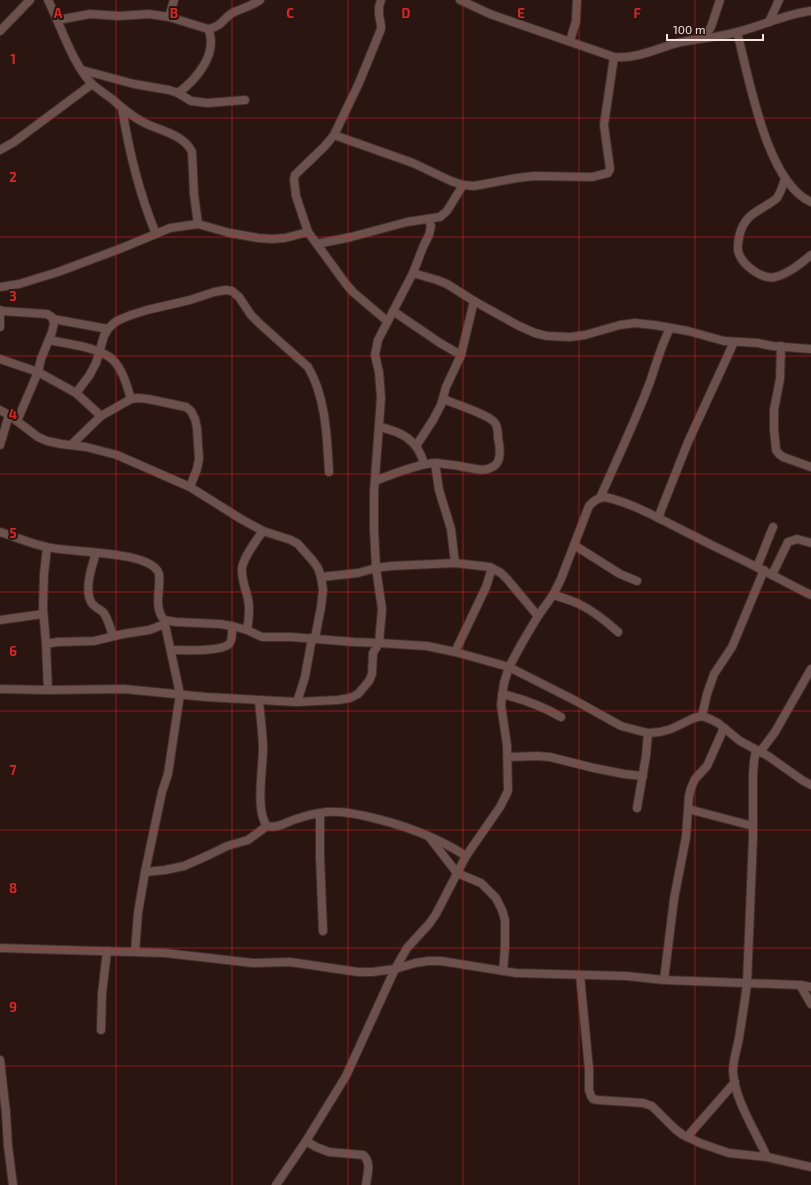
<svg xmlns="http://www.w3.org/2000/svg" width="811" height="1185" font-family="'Exo 2',sans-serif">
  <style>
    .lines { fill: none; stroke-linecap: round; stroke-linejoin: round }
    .minor-casing { stroke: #3f2f2e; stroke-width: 10 }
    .minor { stroke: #6b504b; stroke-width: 8 }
    .grid { fill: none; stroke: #d62828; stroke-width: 1; stroke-opacity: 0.55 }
    .grid-label { font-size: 13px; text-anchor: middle; font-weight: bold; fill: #d62828; stroke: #2b1511; stroke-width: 4; stroke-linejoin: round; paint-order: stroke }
  </style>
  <rect width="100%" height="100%" fill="#2b1511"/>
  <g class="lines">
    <defs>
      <g id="minor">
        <path d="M48,0c13,26 24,63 44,84 6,5 13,10 20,15 9,8 18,16 29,22 17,10 42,12 51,31l2,42 4,30"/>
        <polyline points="381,0 379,7 379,14 381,26 381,29 359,83 334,135 325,146 299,171 295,175 294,179 296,196 308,232 346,284 353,292 387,321"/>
        <path d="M460,0l30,14 124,43c22,2 42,-8 63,-14 20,-5 40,-5 60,-11 25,-6 48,-18 74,-21"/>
        <polyline points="169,17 174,0"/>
        <path d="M58,20l32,-6 29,2 30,-2 20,3 39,12c11,24 -12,51 -30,64"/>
        <polyline points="769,22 779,0"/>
        <path d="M208,29c16,-3 14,-11 26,-17 9,-4 18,-6 26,-12"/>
        <polyline points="0,31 30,0"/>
        <path d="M737,32c12,45 29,150 74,170"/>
        <polyline points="704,37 711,27 720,0"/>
        <polyline points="570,41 576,21 577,0"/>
        <polyline points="82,70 134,84 169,90 178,93 191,101 208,103 245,100"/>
        <path d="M122,108c7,44 17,85 34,126"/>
        <polyline points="334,135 413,163 451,181 463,185 474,186 517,178 534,176 592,177 608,173 610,169 604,125 614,57"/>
        <polyline points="0,150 14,142 92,84"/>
        <path d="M785,178c-2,7 -4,14 -8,20 -3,3 -7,5 -10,7 -13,8 -22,12 -27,28 -1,6 -4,14 -1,21 4,11 23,26 36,23 13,-3 25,-13 36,-22"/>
        <polyline points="317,244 351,237 407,222 440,217 447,211 463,185"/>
        <polyline points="413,273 437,280 447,284 474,301 519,326 535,333 547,336 570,337 585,335 620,325 635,323 654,325 688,331 724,341 758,343 772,346 811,349"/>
        <polyline points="0,287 19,284 58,272 122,248 170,228 198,224 230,233 258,238 272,239 285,238 308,232"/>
        <polyline points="0,310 0,327"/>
        <polyline points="1,311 47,314 52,317 54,323 52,332 41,359 38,372 17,421"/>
        <polyline points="393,311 440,343 461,355"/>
        <polyline points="53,319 108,329"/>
        <path d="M49,340c18,4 51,7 64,20 10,10 14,26 18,39"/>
        <polyline points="781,346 780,379 774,410 774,429 776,450 779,454 783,457 811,467"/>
        <polyline points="0,359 38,372 76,393 101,416"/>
        <path d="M76,393l13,-17 7,-13 8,-27 4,-7 6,-6 5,-3 12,-5 16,-5 43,-10 24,-8 12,-2 6,1 7,6 12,18 9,9 48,43c18,30 19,71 21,105"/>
        <polyline points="0,410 9,415 38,437 47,441 61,444 86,447 117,455 190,487 241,519 263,531 291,540 298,544 313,561 318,568 321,577 323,590 321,607 315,638"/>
        <path d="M380,427c22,5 38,13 44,37"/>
        <polyline points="0,445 9,415"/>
        <polyline points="71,445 101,416 131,399 138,398 148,399 186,407 191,411 195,419 197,428 199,459 197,469 190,487"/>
        <polyline points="416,446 433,420 441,405 446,387 461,355 474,301"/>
        <polyline points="435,463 439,490 451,529 455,563"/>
        <path d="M375,481c15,-6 45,-18 61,-18 9,1 19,2 28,4 10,1 20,6 30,-1 8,-5 6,-20 4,-28 0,-5 0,-11 -3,-15 -5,-8 -42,-20 -52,-24"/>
        <path d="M600,498c17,-39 35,-76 50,-116 6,-18 11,-36 20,-54"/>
        <polyline points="658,518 688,442 734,342"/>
        <path d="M0,532c16,5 31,12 47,15 22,6 105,3 112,27 2,16 -6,32 5,46l12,2 44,2 12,2 15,4 15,7h29l63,5 25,1 48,3 28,6 54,15 67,34 45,25 19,5 8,2 12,-1 11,-3 23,-11 8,-2 8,3 8,4 22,18 28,15 34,24 9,5"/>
        <polyline points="574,545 620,574 637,581"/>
        <polyline points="47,548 44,574 43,608 46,644 48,690"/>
        <path d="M96,553c-4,13 -12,36 -5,49 3,5 8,7 12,10 5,6 7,16 10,24"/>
        <polyline points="757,567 773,527"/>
        <polyline points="772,575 788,542 797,539 811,543"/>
        <polyline points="321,577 358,573 376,568 391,566 455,563 490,567 501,573 507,579 538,616"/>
        <path d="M553,595c8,2 16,5 24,8 15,7 29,18 41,29"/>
        <polyline points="0,620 43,614"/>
        <path d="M247,630c2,-11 3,-21 1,-31 -2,-10 -7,-20 -6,-31 1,-9 15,-29 21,-37"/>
        <polyline points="46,644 57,642 94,641 123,634 149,630 165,624"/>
        <path d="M171,650c12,0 50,2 58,-6 4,-4 3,-13 3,-18"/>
        <polyline points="455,652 486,587 492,568"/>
        <polyline points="0,689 48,690 124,689 206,697 297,702 338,700 350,698 358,694 369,681 372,674 373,653 379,643 382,609 376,568 374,529 374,492 381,398 379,372 375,355 378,340 413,273 423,247 429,235 431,226 428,219"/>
        <path d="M502,694c21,5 40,12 59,23"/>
        <path d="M259,700c1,16 4,33 4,49 0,19 -8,62 4,77 10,3 20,-4 29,-7 8,-3 16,-5 24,-6 15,-3 30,0 45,3 36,8 70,20 101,40"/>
        <polyline points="297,702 305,677 312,638"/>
        <polyline points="702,716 707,694 714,674 732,647 764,570"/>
        <path d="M756,750l-2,11 -1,14v63l-6,145c-2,18 -5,36 -8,55 -2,11 -6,22 -6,33 1,28 23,61 34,86"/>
        <polyline points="760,752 775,732 811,669"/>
        <polyline points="508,757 537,756 550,757 594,768 624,774 643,776"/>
        <polyline points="637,808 646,756 648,733"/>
        <polyline points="688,809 753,826"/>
        <polyline points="320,813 320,857 323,931"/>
        <polyline points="430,838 457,873 481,883 496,898 502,910 505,920 505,948 503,971"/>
        <polyline points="145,872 165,870 184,866 211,854 227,846 248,840 267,826"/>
        <polyline points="0,948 165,953 253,963 290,962 358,972 372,972 395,969 415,963 428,961 441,961 516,973 626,976 664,980 800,985 811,987"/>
        <polyline points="135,952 138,913 145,872 162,792 168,774 180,694 164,620"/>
        <polyline points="580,975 589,1069 589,1090 591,1096 593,1099 598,1100 643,1103 652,1106 675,1129 683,1135 700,1143 717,1149 729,1153 767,1157 811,1167"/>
        <polyline points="664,980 674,899 686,837 689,796 691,788 695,779 707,766 724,728"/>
        <polyline points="800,985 811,1004"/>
        <polyline points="101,1030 102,994 107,951"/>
        <polyline points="0,1060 6,1113 8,1146 13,1185"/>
        <polyline points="687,1137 735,1082"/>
        <path d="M306,1141l10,6 13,5 34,3c9,7 4,20 3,30"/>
        <path d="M276,1185l30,-44 40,-65 49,-107 12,-21 22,-24 7,-10 30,-58 34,-49 8,-16 -1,-46 -6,-40 3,-22 5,-16 13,-24 16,-27 15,-21 8,-16 28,-73c5,-5 8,-8 16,-9 31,7 60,25 89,39 22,12 46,22 68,34 17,8 32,17 49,25"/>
      </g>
    </defs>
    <use href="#minor" class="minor-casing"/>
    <use href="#minor" class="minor"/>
  </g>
  <path class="grid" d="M116,0v1185M232,0v1185M348,0v1185M463,0v1185M579,0v1185M695,0v1185M0,118h811M0,237h811M0,356h811M0,474h811M0,592h811M0,711h811M0,830h811M0,948h811M0,1066h811"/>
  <g class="grid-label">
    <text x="58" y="18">A</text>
    <text x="174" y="18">B</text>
    <text x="290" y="18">C</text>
    <text x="406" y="18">D</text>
    <text x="521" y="18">E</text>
    <text x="637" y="18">F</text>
    <text x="13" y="64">1</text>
    <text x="13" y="182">2</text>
    <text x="13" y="301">3</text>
    <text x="13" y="419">4</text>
    <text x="13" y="538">5</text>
    <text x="13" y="656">6</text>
    <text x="13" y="775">7</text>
    <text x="13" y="893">8</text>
    <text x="13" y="1012">9</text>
  </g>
  <path d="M667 34v6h96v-6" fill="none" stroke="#f4e3e0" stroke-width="2"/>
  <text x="673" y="34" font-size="12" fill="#f4e3e0" stroke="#2b1511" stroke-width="3" paint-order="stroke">100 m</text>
</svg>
